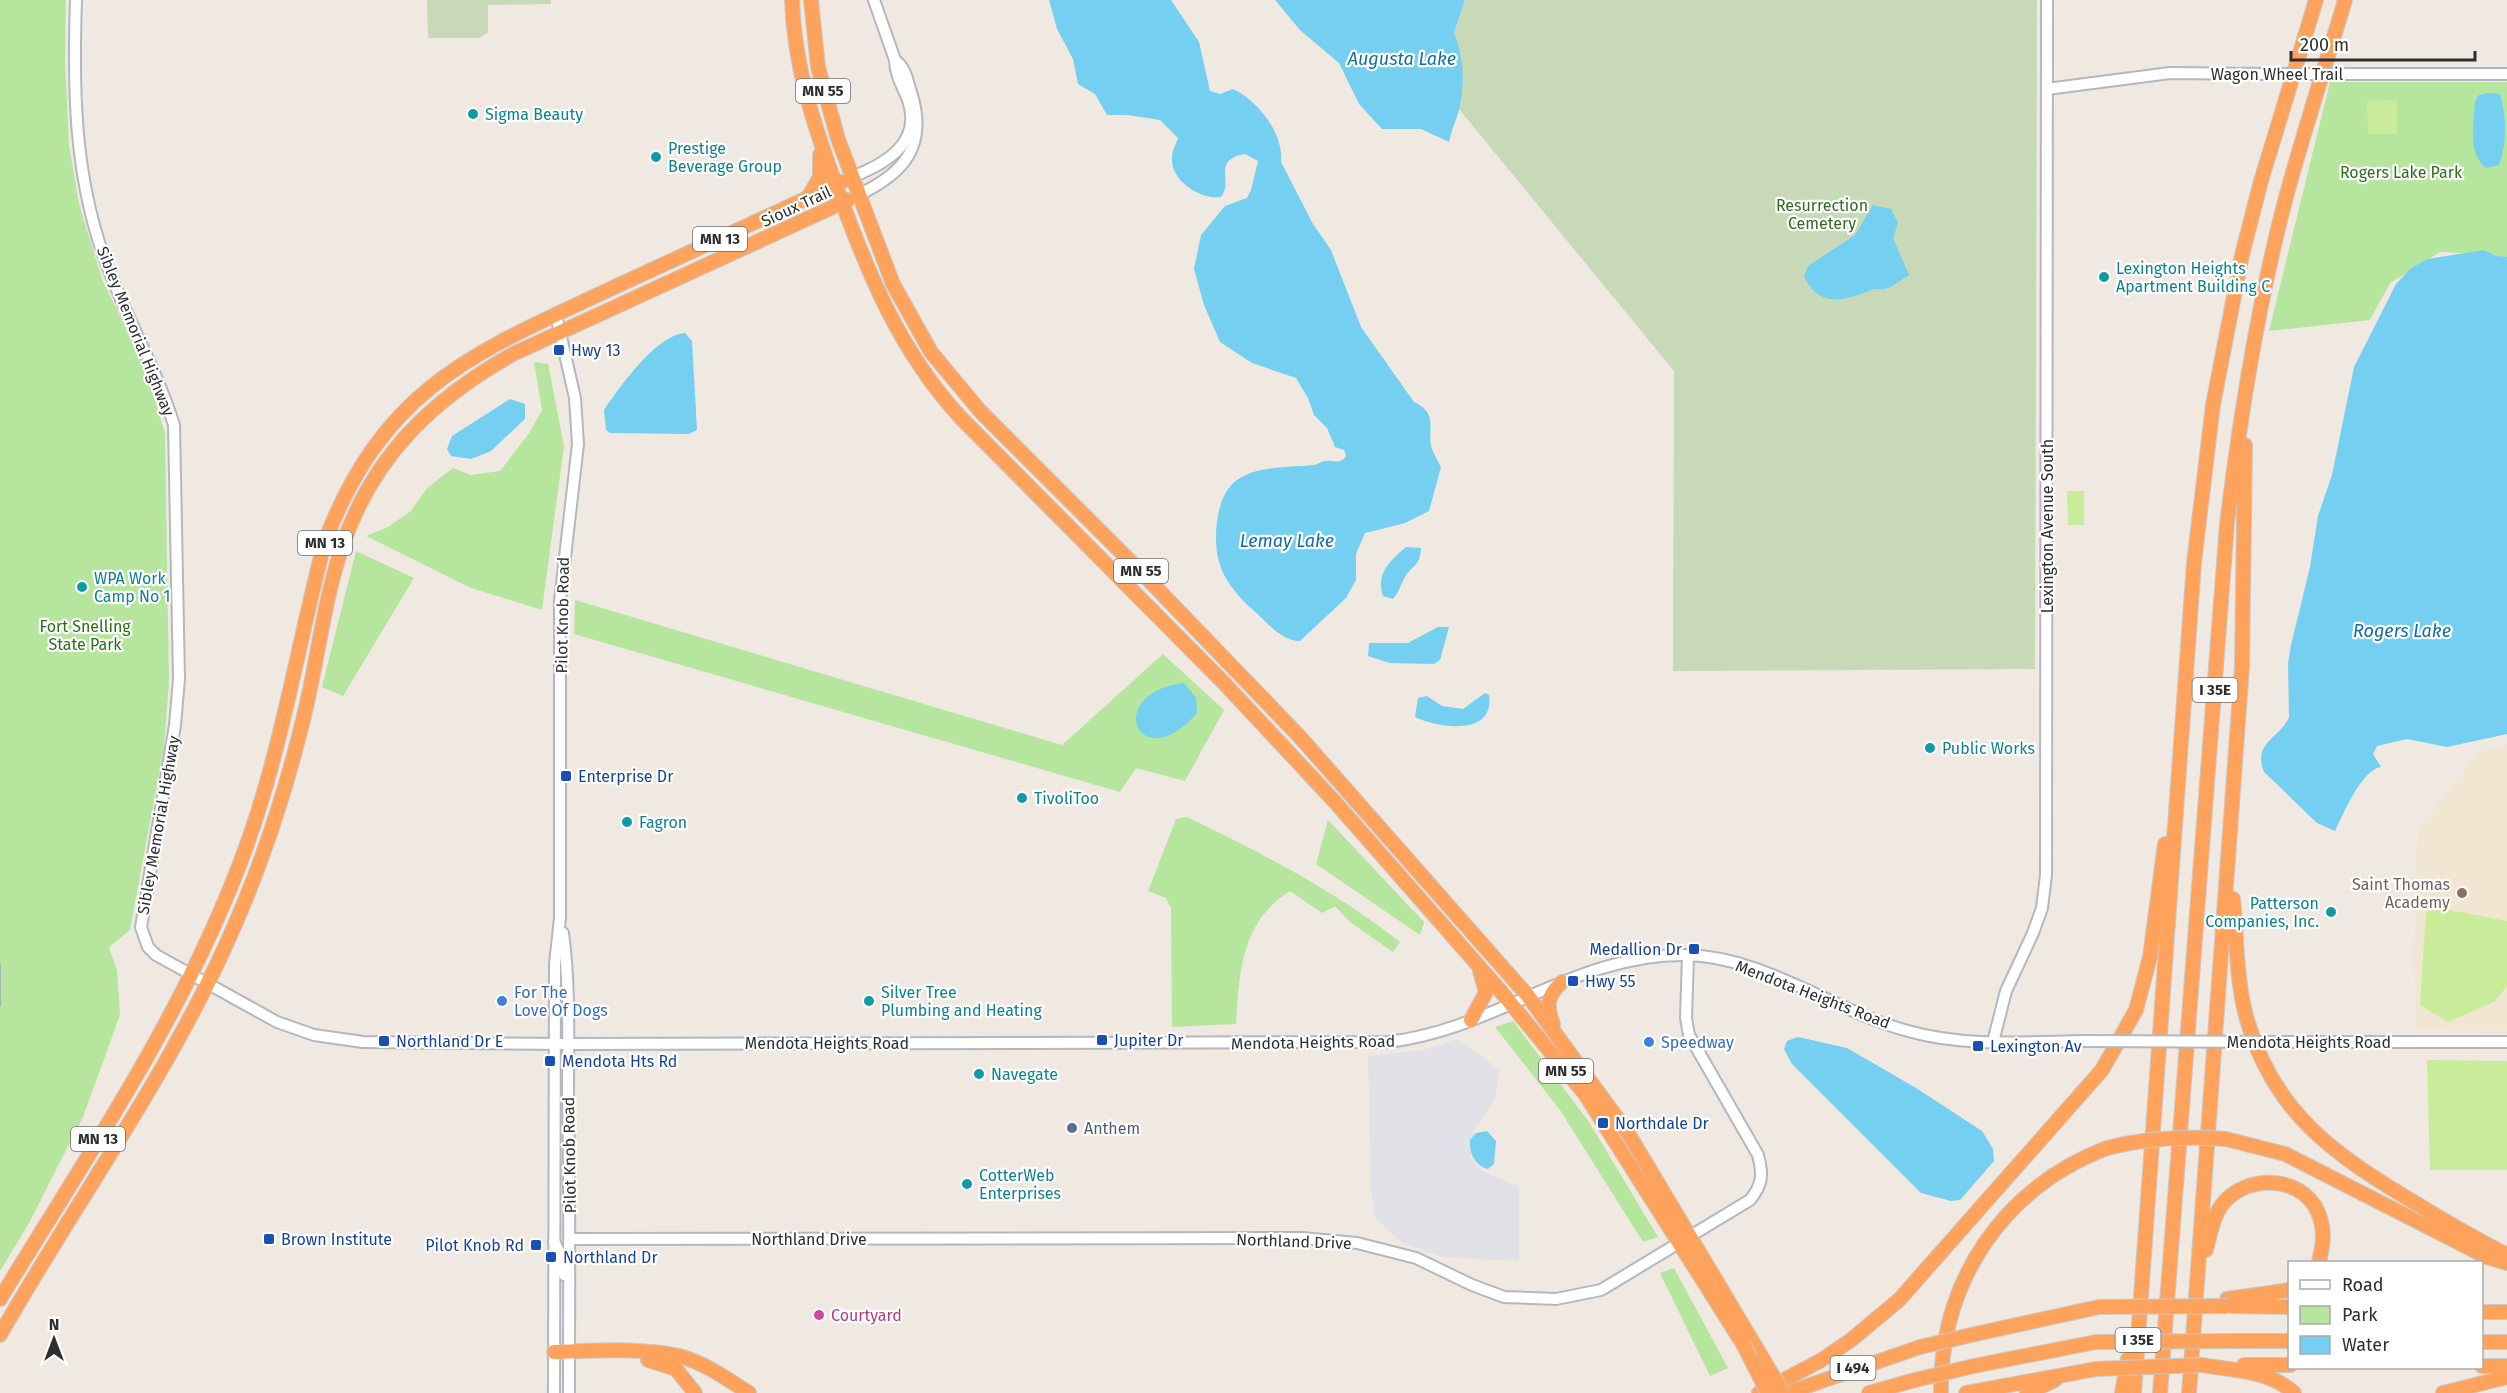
<svg xmlns="http://www.w3.org/2000/svg" width="2507" height="1393" font-family="'Fira Sans',sans-serif">
  <style>
    .industrial { fill: #e3e1e8 }
    .education { fill: #f0e6d1 }
    .green { fill: #b6e59e }
    .cemetery { fill: #c8d9b8 }
    .pitch { fill: #c9ec9a }
    .water { fill: #75cff0 }
    .lines { fill: none; stroke-linecap: round; stroke-linejoin: round }
    .secondary-casing { stroke: #b4b7c1; stroke-width: 14 }
    .highway-casing { stroke: #c9c9c9; stroke-width: 16 }
    .secondary { stroke: #fff; stroke-width: 10 }
    .highway { stroke: #ffa35c; stroke-width: 14 }
    .rail { stroke: #a3a6b8; stroke-width: 1.5 }
    .secondary-bridge-casing { stroke: #b4b7c1; stroke-width: 14; stroke-linecap: butt }
    .highway-bridge-casing { stroke: #c9c9c9; stroke-width: 16; stroke-linecap: butt }
    .secondary-bridge { stroke: #fff; stroke-width: 10 }
    .highway-bridge { stroke: #ffa35c; stroke-width: 14 }
    .culture-dot { fill: #0f9aa8; stroke: #fff; stroke-width: 2 }
    .transit-dot { fill: #1a4fb4; stroke: #fff; stroke-width: 2 }
    .education-dot { fill: #8d6e63; stroke: #fff; stroke-width: 2 }
    .shop-dot { fill: #3f7fe0; stroke: #fff; stroke-width: 2 }
    .service-dot { fill: #5c6f8a; stroke: #fff; stroke-width: 2 }
    .hotel-dot { fill: #d1479c; stroke: #fff; stroke-width: 2 }
    .labels { text-anchor: middle; stroke-width: 4.5; stroke-linejoin: round; paint-order: stroke }
    .shield { fill: #fff; stroke: #6d6d6d; stroke-width: 1.5 }
    .shield-label { font-size: 15px; font-weight: bold; fill: #2e2e2e }
    .street-label { font-size: 16px; fill: #2e2e2e; stroke: #fff }
    .culture-label { font-size: 16px; fill: #0d838f; stroke: #fff; text-anchor: start }
    .park-label { font-size: 16px; fill: #2c6e1b; stroke: #fff }
    .transit-label { font-size: 16px; fill: #164399; stroke: #fff; text-anchor: start }
    .education-label { font-size: 16px; fill: #785e54; stroke: #fff; text-anchor: end }
    .shop-label { font-size: 16px; fill: #366cbe; stroke: #fff; text-anchor: start }
    .service-label { font-size: 16px; fill: #4e5e75; stroke: #fff; text-anchor: start }
    .hotel-label { font-size: 16px; fill: #b23c85; stroke: #fff; text-anchor: start }
    .water-label { font-size: 18px; font-style: italic; fill: #0d6fa3; stroke: #fff }
  </style>
  <rect width="100%" height="100%" fill="#efe9e1"/>
  <polygon class="industrial" points="1457,1039 1500,1070 1495,1098 1474,1131 1471,1156 1479,1170 1519,1186 1519,1261 1441,1257 1403,1243 1375,1219 1371,1191 1368,1056 1423,1050"/>
  <polygon class="education" points="2507,744 2507,1031 2416,1030 2414,956 2418,830 2479,751"/>
  <g class="green">
    <polygon points="0,0 66,0 65,59 69,145 79,204 102,279 144,365 165,433 169,683 164,747 130,930 109,947 117,970 120,1015 83,1117 29,1223 0,1271"/>
    <polygon points="2330,82 2507,82 2507,263 2485,254 2440,252 2390,283 2370,320 2269,331"/>
    <polygon points="534,362 548,364 564,446 542,610 471,588 366,536 388,527 411,511 427,488 453,468 471,475 500,471 530,432 542,410"/>
    <polygon points="356,551 414,578 343,696 322,687"/>
    <polygon points="575,600 1062,745 1163,654 1224,710 1185,781 1136,768 1120,792 574,634"/>
    <path d="M1187,817c75,36 148,74 213,125l-7,10 -43,-30 -15,-16 -13,7 -32,-22c-49,30 -51,83 -54,133l-64,3 -1,-119 -5,-10 -18,-7 28,-72z"/>
    <polygon points="1328,820 1424,922 1420,935 1316,864"/>
    <polygon points="1513,1021 1589,1122 1658,1237 1643,1242 1560,1110 1495,1027"/>
    <polygon points="1674,1268 1728,1368 1710,1376 1660,1273"/>
  </g>
  <g class="cemetery">
    <polygon points="427,0 551,0 551,4 488,5 488,32 480,38 428,38"/>
    <path d="M1465,0h572l-2,669 -362,2 1,-300 -215,-262c3,-25 6,-52 -5,-76z"/>
  </g>
  <g class="pitch">
    <polygon points="2397,100 2397,134 2368,134 2367,101"/>
    <polygon points="2067,491 2084,491 2084,525 2068,525"/>
    <polygon points="2434,907 2507,921 2507,986 2494,1002 2448,1022 2420,1005 2426,913"/>
    <polygon points="2427,1060 2507,1061 2507,1170 2430,1170"/>
  </g>
  <g class="water">
    <path d="M1049,0h122l28,42 11,49 10,3 13,-5c24,11 51,44 48,73l32,62 18,26 30,77 53,75c26,12 12,29 18,47 2,6 6,12 9,18l-12,44 -24,12 -40,10 -9,21v26l-10,18 -46,43c-19,0 -34,-20 -48,-32 -12,-10 -27,-28 -32,-44 -8,-23 -5,-70 17,-85 21,-15 52,-12 76,-15 5,0 8,-4 12,-4 9,-1 15,4 21,-5l-2,-6 -9,-3 -8,-19 -13,-13 -6,-17 -12,-20 -44,-15 -32,-21 -16,-37 -10,-36 7,-34 24,-29 22,-8 4,-8 7,-29 -13,-7c-34,6 -11,26 -24,43 -20,3 -51,-16 -49,-40 0,-6 4,-13 6,-19l-18,-18 -32,-5h-21l-12,-21 -17,-10 -5,-25 -16,-30z"/>
    <path d="M1275,0h190l-11,33c10,22 11,54 5,77 -3,11 -8,21 -10,32l-28,-13h-39l-23,-25 -20,-41 -39,-33z"/>
    <path d="M2489,93l11,1c7,22 7,50 -1,71l-13,3c-19,-15 -12,-45 -11,-67l4,-6z"/>
    <path d="M1873,205l18,4 7,14 -5,15 16,37c-7,4 -16,12 -24,14 -5,1 -8,-1 -13,1 -29,11 -52,18 -68,-13l4,-11 47,-31z"/>
    <path d="M2484,250l12,6 11,1v477l-60,13 -40,-8 -30,7 -4,8 8,13c-20,3 -38,48 -46,64l-18,-8 -53,-51c-12,-30 17,-34 25,-55l-1,-54 3,-18 19,-78 8,-51 14,-41 22,-108 42,-83 14,-15 17,-10z"/>
    <path d="M685,333l7,8 5,89 -8,4 -79,-1 -4,-3 -2,-20c16,-23 52,-75 81,-77z"/>
    <polygon points="510,399 525,404 525,419 491,451 471,459 451,456 447,449 452,436"/>
    <path d="M1406,547l15,1c-1,19 -8,16 -16,29 -5,8 -5,14 -12,22l-10,-3c-7,-23 6,-34 23,-49z"/>
    <polygon points="1438,627 1449,627 1440,660 1434,664 1390,663 1368,656 1369,643 1408,643"/>
    <path d="M1184,683l12,15 1,15c-58,67 -96,-20 -13,-30z"/>
    <path d="M1485,693l4,2c6,42 -51,33 -74,22l3,-19 9,-2 15,10 21,3z"/>
    <polygon points="1798,1037 1847,1048 1916,1088 1982,1131 1993,1149 1994,1161 1960,1200 1951,1201 1921,1193 1792,1064 1784,1049 1787,1041"/>
    <path d="M1487,1131l9,10 -2,23 -6,5c-13,-3 -19,-16 -18,-29l6,-7z"/>
  </g>
  <g class="lines">
    <defs>
      <g id="secondary">
        <path d="M76,0c-3,88 -2,173 28,257 20,57 52,110 70,168l5,254 -4,46 -34,202 7,20 8,8 121,67 37,13 49,7 205,2 819,-2c106,-11 187,-88 298,-87 79,1 148,56 223,76 56,16 117,11 176,10"/>
        <polyline points="2354,74 2507,74"/>
        <polyline points="2047,89 2170,73 2266,74"/>
        <path d="M852,177c33,-13 71,-34 56,-77 -5,-13 -13,-25 -13,-40l-21,-60"/>
        <path d="M858,195c47,-22 70,-50 53,-103 -4,-12 -5,-24 -16,-32"/>
        <path d="M563,933c7,52 5,106 5,159 2,100 1,201 1,301"/>
        <polyline points="1993,1042 2006,991 2033,933 2042,908 2046,875 2047,0"/>
        <polyline points="2285,1042 2507,1042"/>
        <path d="M570,1239l732,-1 55,5 59,15 56,27 32,12 52,2 45,-9 149,-90c13,-16 13,-26 8,-45l-69,-120 -3,-17 2,-63"/>
        <polyline points="554,1241 562,1258 564,1275"/>
        <polyline points="554,1393 555,964 560,918 560,601 578,444 575,398 556,315"/>
      </g>
      <g id="highway">
        <path d="M792,0c2,66 22,125 44,186 31,85 63,165 125,232l263,265 111,119 163,186 87,106 158,250"/>
        <polyline points="811,0 818,67 838,139 893,284 931,352 980,411 1143,574 1299,736 1528,996 1628,1133 1763,1359"/>
        <polyline points="808,198 820,177 820,155"/>
        <path d="M2233,899c4,39 3,79 13,117 26,95 86,137 166,185 31,19 62,37 95,54"/>
        <polyline points="1471,1020 1486,992 1480,971"/>
        <path d="M1553,1024c-7,-19 -6,-28 9,-42"/>
        <polyline points="2226,1139 2285,1154 2487,1257 2507,1263"/>
        <path d="M2206,1250c4,-14 6,-31 15,-44 25,-35 89,-31 100,15 4,15 1,27 -2,41"/>
        <path d="M0,1299c87,-143 183,-283 242,-441 39,-103 55,-211 83,-317 61,-158 152,-189 294,-256 75,-34 149,-69 223,-103"/>
        <polyline points="2227,1299 2290,1290"/>
        <polyline points="2232,1306 2290,1307"/>
        <polyline points="2482,1312 2507,1312"/>
        <polyline points="1980,1333 2099,1307"/>
        <path d="M0,1335c74,-130 163,-252 225,-388 34,-74 60,-152 79,-231 14,-57 20,-117 39,-172 31,-89 90,-145 170,-190l335,-154"/>
        <polyline points="2233,1341 2290,1341"/>
        <polyline points="2482,1342 2507,1342"/>
        <path d="M554,1352c40,-1 86,-5 125,4 26,7 48,23 70,37"/>
        <polyline points="648,1360 676,1369 695,1393"/>
        <path d="M2202,1365c33,6 67,5 92,28"/>
        <polyline points="2244,1365 2290,1365"/>
        <polyline points="1974,1366 2096,1342"/>
        <polyline points="2482,1366 2507,1366"/>
        <polyline points="1759,1393 1820,1361 1851,1340 1899,1300 2102,1070 2136,1010 2150,957 2165,844"/>
        <polyline points="1787,1393 1920,1347"/>
        <polyline points="1869,1393 1915,1380"/>
        <path d="M1941,1393c-1,-112 62,-205 166,-245"/>
        <polyline points="1966,1393 2096,1369"/>
        <polyline points="2027,1393 2055,1380"/>
        <polyline points="2122,1393 2128,1359"/>
        <polyline points="2134,1393 2194,563 2213,405 2242,255 2261,181 2316,0"/>
        <path d="M2160,1393l67,-869c13,-107 30,-215 57,-319 18,-69 41,-137 61,-205"/>
        <polyline points="2189,1393 2242,667 2245,445"/>
        <polyline points="2443,1393 2507,1377"/>
      </g>
    </defs>
    <use href="#secondary" class="secondary-casing"/>
    <use href="#highway" class="highway-casing"/>
    <use href="#secondary" class="secondary"/>
    <use href="#highway" class="highway"/>
    <polyline class="rail" points="0,964 0,1006"/>
    <defs>
      <g id="secondary-bridge">
        <polyline points="2266,74 2354,74"/>
        <polyline points="2084,1041 2285,1042"/>
      </g>
      <g id="highway-bridge">
        <path d="M2107,1148c39,-10 78,-12 119,-9"/>
        <polyline points="2099,1307 2227,1306"/>
        <polyline points="2096,1342 2233,1341"/>
        <polyline points="1743,1344 1768,1393"/>
        <polyline points="1920,1347 1980,1333"/>
        <polyline points="1763,1359 1783,1393"/>
        <polyline points="2096,1369 2202,1365"/>
        <polyline points="1915,1380 1974,1366"/>
      </g>
    </defs>
    <use href="#secondary-bridge" class="secondary-bridge-casing"/>
    <use href="#highway-bridge" class="highway-bridge-casing"/>
    <use href="#secondary-bridge" class="secondary-bridge"/>
    <use href="#highway-bridge" class="highway-bridge"/>
  </g>
  <g class="culture-dot">
    <circle cx="473" cy="114" r="6"/>
    <circle cx="656" cy="157" r="6"/>
    <circle cx="2104" cy="277" r="6"/>
    <circle cx="82" cy="587" r="6"/>
    <circle cx="1930" cy="748" r="6"/>
    <circle cx="1022" cy="798" r="6"/>
    <circle cx="627" cy="822" r="6"/>
    <circle cx="2331" cy="912" r="6"/>
    <circle cx="869" cy="1001" r="6"/>
    <circle cx="979" cy="1074" r="6"/>
    <circle cx="967" cy="1184" r="6"/>
  </g>
  <g class="transit-dot">
    <rect x="553" y="344" width="12" height="12" rx="3"/>
    <rect x="560" y="770" width="12" height="12" rx="3"/>
    <rect x="1688" y="943" width="12" height="12" rx="3"/>
    <rect x="1567" y="975" width="12" height="12" rx="3"/>
    <rect x="1096" y="1034" width="12" height="12" rx="3"/>
    <rect x="378" y="1035" width="12" height="12" rx="3"/>
    <rect x="1972" y="1040" width="12" height="12" rx="3"/>
    <rect x="544" y="1055" width="12" height="12" rx="3"/>
    <rect x="1597" y="1117" width="12" height="12" rx="3"/>
    <rect x="263" y="1233" width="12" height="12" rx="3"/>
    <rect x="530" y="1239" width="12" height="12" rx="3"/>
    <rect x="545" y="1251" width="12" height="12" rx="3"/>
  </g>
  <circle class="education-dot" cx="2462" cy="893" r="6"/>
  <g class="shop-dot">
    <circle cx="502" cy="1001" r="6"/>
    <circle cx="1649" cy="1042" r="6"/>
  </g>
  <circle class="service-dot" cx="1072" cy="1128" r="6"/>
  <circle class="hotel-dot" cx="819" cy="1315" r="6"/>
  <g class="labels">
    <g class="shield">
      <rect x="796" y="79" width="54" height="24" rx="4.5"/>
      <rect x="693" y="227" width="54" height="24" rx="4.5"/>
      <rect x="298" y="531" width="54" height="24" rx="4.5"/>
      <rect x="1114" y="559" width="54" height="24" rx="4.5"/>
      <rect x="2192.5" y="678" width="45" height="24" rx="4.5"/>
      <rect x="1539" y="1059" width="54" height="24" rx="4.5"/>
      <rect x="71" y="1127" width="54" height="24" rx="4.5"/>
      <rect x="2115.5" y="1328" width="45" height="24" rx="4.5"/>
      <rect x="1830.5" y="1356" width="45" height="24" rx="4.5"/>
    </g>
    <g class="shield-label">
      <text x="823" y="96">MN 55</text>
      <text x="720" y="244">MN 13</text>
      <text x="325" y="548">MN 13</text>
      <text x="1141" y="576">MN 55</text>
      <text x="2215" y="695">I 35E</text>
      <text x="1566" y="1076">MN 55</text>
      <text x="98" y="1144">MN 13</text>
      <text x="2138" y="1345">I 35E</text>
      <text x="1853" y="1373">I 494</text>
    </g>
    <g class="street-label">
      <text x="2277" y="80">Wagon Wheel Trail</text>
      <text transform="translate(796 206) rotate(-25)" y="6">Sioux Trail</text>
      <text transform="translate(136 331) rotate(68)" y="6">Sibley Memorial Highway</text>
      <text transform="translate(2047 526) rotate(-90)" y="6">Lexington Avenue South</text>
      <text transform="translate(562 615) rotate(-89)" y="6">Pilot Knob Road</text>
      <text transform="translate(158 825) rotate(-80)" y="6">Sibley Memorial Highway</text>
      <text transform="translate(1813 994) rotate(21)" y="6">Mendota Heights Road</text>
      <text transform="translate(1313 1042) rotate(-1)" y="6">Mendota Heights Road</text>
      <text x="2309" y="1048">Mendota Heights Road</text>
      <text x="827" y="1049">Mendota Heights Road</text>
      <text transform="translate(569 1155) rotate(-91)" y="6">Pilot Knob Road</text>
      <text x="809" y="1245">Northland Drive</text>
      <text transform="translate(1294 1241) rotate(2)" y="6">Northland Drive</text>
    </g>
    <g class="culture-label">
      <text x="485" y="120">Sigma Beauty</text>
      <text x="668" y="154">Prestige<tspan x="668" dy="18">Beverage Group</tspan></text>
      <text x="2116" y="274">Lexington Heights<tspan x="2116" dy="18">Apartment Building C</tspan></text>
      <text x="94" y="584">WPA Work<tspan x="94" dy="18">Camp No 1</tspan></text>
      <text x="1942" y="754">Public Works</text>
      <text x="1034" y="804">TivoliToo</text>
      <text x="639" y="828">Fagron</text>
      <text x="2319" y="909" text-anchor="end">Patterson<tspan x="2319" dy="18">Companies, Inc.</tspan></text>
      <text x="881" y="998">Silver Tree<tspan x="881" dy="18">Plumbing and Heating</tspan></text>
      <text x="991" y="1080">Navegate</text>
      <text x="979" y="1181">CotterWeb<tspan x="979" dy="18">Enterprises</tspan></text>
    </g>
    <g class="park-label">
      <text x="2401" y="178">Rogers Lake Park</text>
      <text x="1822" y="211">Resurrection<tspan x="1822" dy="18">Cemetery</tspan></text>
      <text x="85" y="632">Fort Snelling<tspan x="85" dy="18">State Park</tspan></text>
    </g>
    <g class="transit-label">
      <text x="571" y="356">Hwy 13</text>
      <text x="578" y="782">Enterprise Dr</text>
      <text x="1682" y="955" text-anchor="end">Medallion Dr</text>
      <text x="1585" y="987">Hwy 55</text>
      <text x="1114" y="1046">Jupiter Dr</text>
      <text x="396" y="1047">Northland Dr E</text>
      <text x="1990" y="1052">Lexington Av</text>
      <text x="562" y="1067">Mendota Hts Rd</text>
      <text x="1615" y="1129">Northdale Dr</text>
      <text x="281" y="1245">Brown Institute</text>
      <text x="524" y="1251" text-anchor="end">Pilot Knob Rd</text>
      <text x="563" y="1263">Northland Dr</text>
    </g>
    <g class="education-label">
      <text x="2450" y="890">Saint Thomas<tspan x="2450" dy="18">Academy</tspan></text>
    </g>
    <g class="shop-label">
      <text x="514" y="998">For The<tspan x="514" dy="18">Love Of Dogs</tspan></text>
      <text x="1661" y="1048">Speedway</text>
    </g>
    <g class="service-label">
      <text x="1084" y="1134">Anthem</text>
    </g>
    <g class="hotel-label">
      <text x="831" y="1321">Courtyard</text>
    </g>
    <g class="water-label">
      <text x="1402" y="65">Augusta Lake</text>
      <text x="1287" y="547">Lemay Lake</text>
      <text x="2402" y="637">Rogers Lake</text>
    </g>
  </g>
  <rect x="2288" y="1261" width="195" height="108" fill="#ffffff" stroke="#ababab" stroke-width="1.5"/>
  <rect x="2300" y="1280" width="30" height="9" fill="#ffffff" stroke="#ababab" stroke-width="1.5"/>
  <text x="2342" y="1291" font-size="18" fill="#2e2e2e">Road</text>
  <rect x="2300" y="1306" width="30" height="18" fill="#b6e59e" stroke="#ababab" stroke-width="1.5"/>
  <text x="2342" y="1321" font-size="18" fill="#2e2e2e">Park</text>
  <rect x="2300" y="1336" width="30" height="18" fill="#75cff0" stroke="#ababab" stroke-width="1.5"/>
  <text x="2342" y="1351" font-size="18" fill="#2e2e2e">Water</text>
  <g transform="translate(54 1339)" stroke="#ffffff" stroke-width="4.5" paint-order="stroke">
  <path d="M0-4.5L10 22L0 15L-10 22Z" fill="#2e2e2e"/>
  <text y="-9" font-size="16" font-weight="bold" text-anchor="middle" fill="#2e2e2e">N</text>
  </g>
  <path d="M2291 51v9h184v-9" fill="none" stroke="#2e2e2e" stroke-width="3"/>
  <text x="2300" y="51" font-size="18" fill="#2e2e2e" stroke="#ffffff" stroke-width="4.5" paint-order="stroke">200 m</text>
</svg>
